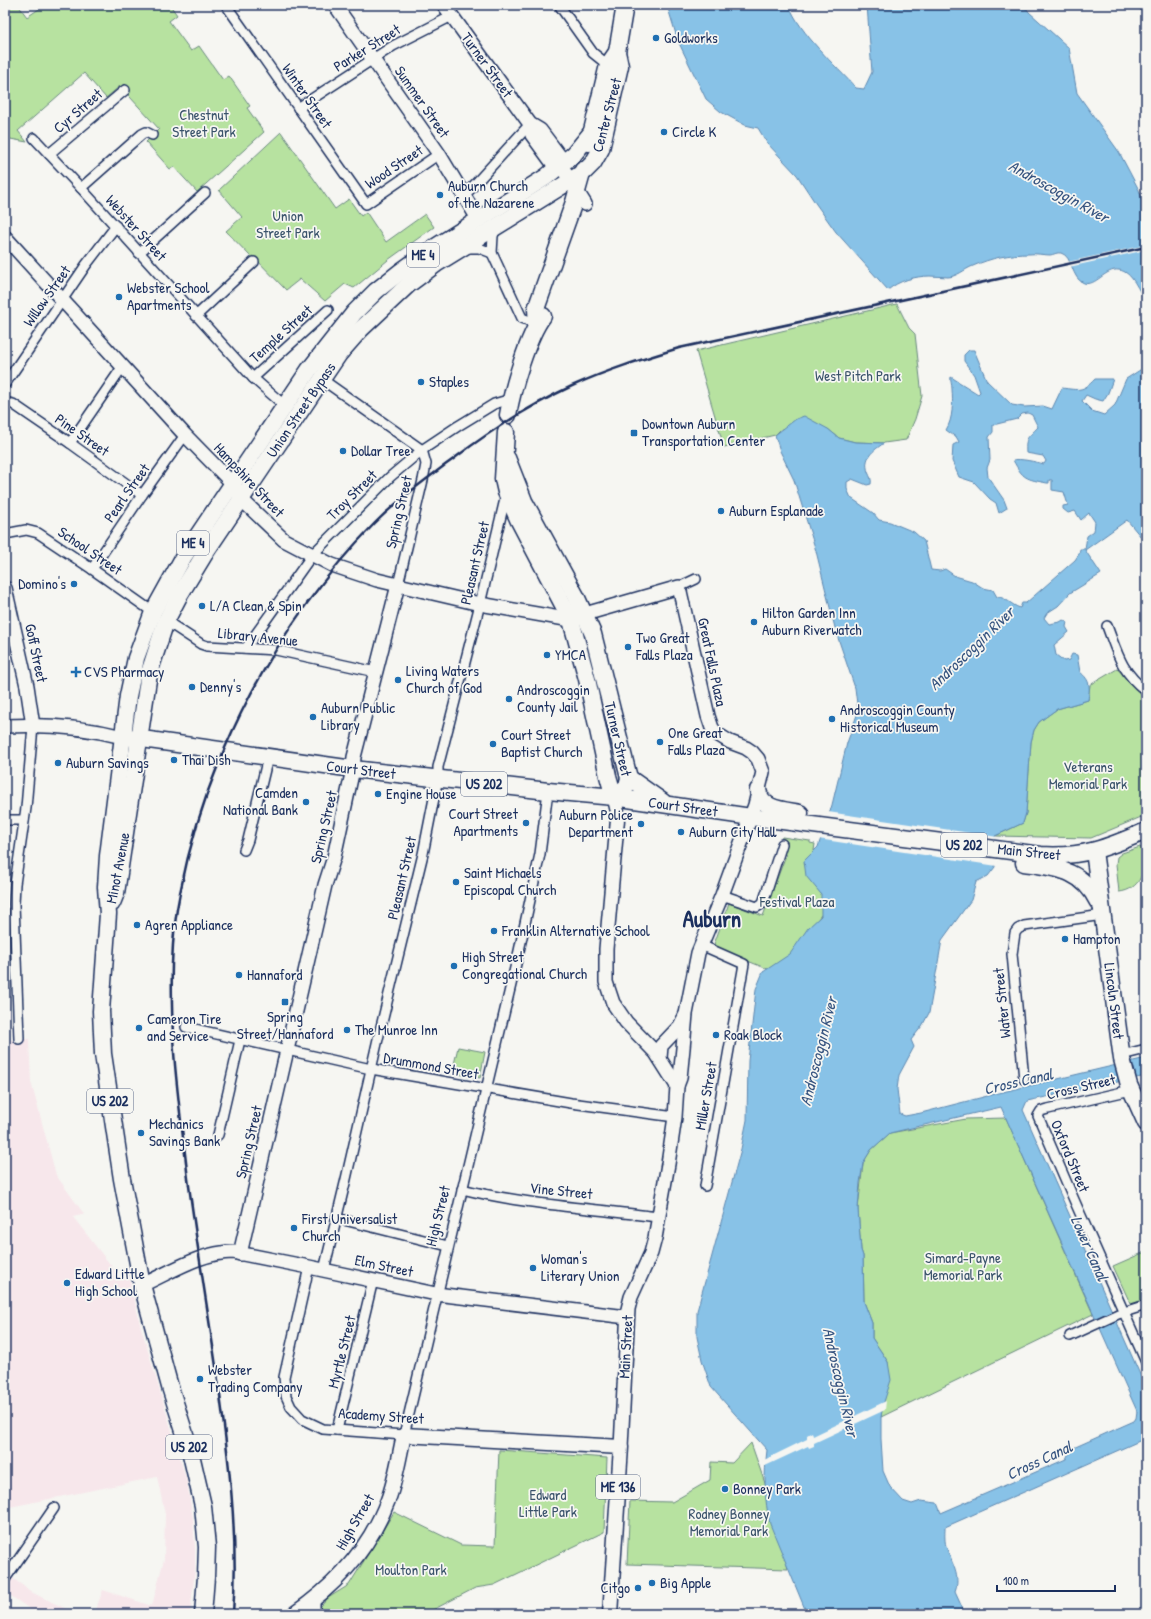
<svg xmlns="http://www.w3.org/2000/svg" width="1151" height="1619" font-family="'Patrick Hand',sans-serif">
  <style>
    .built { fill: #f7e7eb }
    .green { fill: #b7e2a0; stroke: #69887f }
    .water { fill: #88c2e7; stroke: #5c87b0; fill-rule: evenodd }
    .pier { fill: #f6f6f2 }
    .lines { fill: none; stroke-linecap: round; stroke-linejoin: round }
    .street-casing { stroke: #1b2f5e; stroke-width: 12 }
    .secondary-casing { stroke: #1b2f5e; stroke-width: 16 }
    .primary-casing { stroke: #1b2f5e; stroke-width: 17 }
    .highway-casing { stroke: #1b2f5e; stroke-width: 19 }
    .street { stroke: #f6f6f2; stroke-width: 9 }
    .secondary { stroke: #f6f6f2; stroke-width: 13 }
    .primary { stroke: #f6f6f2; stroke-width: 14 }
    .highway { stroke: #f6f6f2; stroke-width: 16 }
    .rail { stroke: #1b2f5e; stroke-width: 2.5 }
    .poi-dot { fill: #1f6fb2; stroke: #f6f6f2; stroke-width: 1.5 }
    .labels { text-anchor: middle; stroke-width: 3.5; stroke-linejoin: round; paint-order: stroke }
    .shield { fill: #f6f6f2; stroke: #5d6b8a; stroke-width: 1 }
    .shield-label { font-size: 14px; font-weight: bold; fill: #1b2f5e }
    .poi-label { font-size: 15px; fill: #1b2f5e; stroke: #f6f6f2; text-anchor: start }
    .street-label { font-size: 15px; fill: #1b2f5e; stroke: #f6f6f2 }
    .park-label { font-size: 15px; fill: #3a536b; stroke: #f6f6f2 }
    .water-label { font-size: 16px; font-style: italic; fill: #365480; stroke: #f6f6f2 }
    .town-label { font-size: 23px; font-weight: bold; fill: #1b2f5e; stroke: #f6f6f2 }
  </style>
  <rect width="100%" height="100%" fill="#f6f6f2"/>
  <filter id="ink" filterUnits="userSpaceOnUse"><feTurbulence type="fractalNoise" baseFrequency=".025" numOctaves="2"/><feDisplacementMap in="SourceGraphic" scale="8" xChannelSelector="R" yChannelSelector="G"/><feConvolveMatrix kernelMatrix="1 2 1 2 8 2 1 2 1" color-interpolation-filters="sRGB"/></filter>
  <g filter="url(#ink)">
    <g class="built">
      <polygon points="5,955 7,955 9,1040 29,1039 31,1082 56,1175 84,1214 73,1217 120,1277 129,1276 140,1324 187,1482 193,1518 195,1549 195,1569 190,1614 94,1614 103,1590 152,1606 164,1559 165,1514 157,1477 5,1508"/>
      <polygon points="11,1577 33,1593 77,1614 37,1614 5,1592 5,1586"/>
    </g>
    <g class="green">
      <polygon points="5,5 18,5 27,17 45,5 170,5 177,15 169,21 191,51 199,46 223,80 229,76 250,106 247,108 264,132 197,192 174,167 170,169 146,142 159,129 120,86 106,98 84,73 18,131 27,142 5,138"/>
      <polygon points="281,132 335,209 349,199 361,216 366,212 386,242 425,214 434,227 388,260 354,288 345,284 325,301 300,279 286,290 253,256 251,257 226,231 242,217 219,190"/>
      <polygon points="897,304 909,328 915,334 922,396 915,419 906,440 884,443 855,442 839,438 828,429 781,429 775,435 724,447 696,351"/>
      <polygon points="1117,669 1146,693 1146,815 1091,838 995,836 1023,823 1026,813 1031,742 1034,730 1039,722 1057,709 1088,700 1090,685"/>
      <path d="M782,837l28,4v2l5,1 -2,13 17,46c-4,5 -8,11 -12,16 -7,10 -15,9 -15,25l-28,28 -62,-25 16,-44 34,13 23,-61 -9,-4z"/>
      <path d="M1140,847l6,5c0,18 -6,38 -27,40l-3,-28 1,-7 5,-4z"/>
      <polygon points="458,1047 485,1052 480,1078 452,1073"/>
      <polygon points="1006,1118 1093,1314 881,1417 888,1362 872,1338 872,1323 864,1302 863,1256 861,1250 858,1209 863,1163 871,1150 890,1133 966,1119"/>
      <polygon points="1145,1252 1146,1255 1146,1299 1131,1305 1113,1266"/>
      <polygon points="751,1443 768,1492 788,1569 627,1564 630,1501 672,1502 710,1480 711,1462 732,1463"/>
      <polygon points="499,1450 607,1458 604,1532 494,1585 475,1588 425,1614 314,1614 328,1598 349,1585 394,1512 461,1545 495,1546"/>
    </g>
    <g class="water">
      <path d="M667,5h122c11,29 46,60 67,83l8,1 8,-17 -5,-67h157l5,7 40,36 8,45 42,59 20,38 7,22v89c-8,-10 -13,-29 -27,-31 -14,-2 -23,17 -35,13 -13,-4 -11,-27 -23,-30 -4,-1 -8,2 -11,2 -7,0 -14,-2 -21,-1 -20,0 -38,4 -56,12 -8,3 -17,11 -25,11 -6,0 -12,-1 -18,-1 -15,0 -32,5 -42,14l-52,-58 -20,-28 -19,-29 -30,-32 -9,-15 -13,-3 -24,-13 -15,-13 -28,-58z"/>
      <path d="M969,350h5l13,31 25,24 12,2 19,-1 9,3 10,-21c16,2 21,4 33,-9h18l-5,14 -5,8 -8,-2 -9,-4 -4,6 10,10 12,4 11,-10 11,-26 14,-9 6,-6v179l-19,-23 -42,30 16,24 -31,19 -12,13 -11,7 -3,5 5,6 11,-2 3,-2 4,2 -1,5 3,5 -15,13 2,10 8,6 5,-1 3,-6 5,1 3,17c11,9 10,15 8,28l-31,9 -18,13 -5,8 -3,12 -5,71 -3,10 -28,13v31l-7,9 -12,6 -5,18 -29,40 -13,73 -7,13 -11,14 3,7 -15,28 -2,14 3,25 5,2 16,-3 82,-21 143,-34v18l-119,25 -4,9 123,278v50l-201,89c0,7 -1,15 2,22 5,15 14,27 8,43l10,22h-158l-37,-90c-6,-25 -6,-49 -3,-74l-56,-63 -9,-27 -5,-23v-26l44,-162 6,-29 1,-59 8,-72 7,-17 27,-18 18,-26 13,-12v-22l-15,-18 -2,-15 14,-14 14,-42 15,-62 11,-31 -3,-24 -19,-56 -20,-81 -22,-71 -14,-29 -5,-16 21,-16 8,-3 24,13 11,9 16,4 29,1c-11,8 -21,14 -16,29 2,5 4,7 3,12l-4,1 -15,-6 -5,3v7l4,9 22,15 6,7 11,2 24,10 10,9 7,29 9,1 5,-2 10,7 17,5 11,7 10,2 4,7c9,0 14,8 23,11l2,-5h4l49,-43 4,-6 1,-5h5l2,-13 7,-5 1,-9 -6,-9 -8,7 -6,-9 -7,2 -5,-4v-3l5,-1 -4,-13 -12,-2v-10h-3v3h-2c-21,-4 -24,-4 -34,-23 7,-2 23,2 31,4l2,-3 -3,-5 -17,-3c-1,-17 2,-15 12,-26l-6,-12 -4,-2 -6,1 -5,5 -24,6v7l-4,5 1,23 -3,8 1,9 16,23 3,8 -8,5 -3,-10 -6,-4 -16,-17 -15,-5 -7,-16 1,-16 6,-3 -2,-4 -11,-8c7,-11 7,-27 6,-41 0,-5 -2,-8 -1,-12l27,17 2,-2 -6,-17 -10,-14v-6zM1001,1107l136,304 -1,7 -2,3 -63,28 -5,10 -125,54 -4,-10 -16,-2 -9,3 -9,-3 -13,-14 -7,-16 -2,-32v-22l2,-12 8,-25 -3,-18 -16,-24v-15l-8,-21 -1,-46 -2,-6 -3,-41 2,-26 3,-20 8,-13 19,-17z"/>
    </g>
    <g class="pier">
      <polygon points="1146,245 1146,250 1069,267 1067,262"/>
      <polygon points="828,812 998,837 997,866 818,839"/>
      <polygon points="886,1401 885,1410 814,1443 814,1446 809,1448 808,1446 763,1467 764,1460 807,1439 807,1435 812,1432 813,1436"/>
    </g>
    <g class="lines">
      <defs>
        <g id="street">
          <polyline points="226,5 366,204 439,154"/>
          <polyline points="559,5 593,53 608,65"/>
          <polyline points="298,108 393,46 452,16"/>
          <polyline points="34,138 81,188 253,378 285,406"/>
          <polyline points="49,154 125,90"/>
          <polyline points="81,188 142,134 146,132 152,135"/>
          <polyline points="465,195 530,124"/>
          <polyline points="496,227 493,236 492,253 522,318 537,324"/>
          <polyline points="466,248 479,248 492,253"/>
          <polyline points="139,253 205,193"/>
          <polyline points="196,316 254,262"/>
          <polyline points="253,378 328,310"/>
          <polyline points="320,378 422,450 426,464 423,480 398,585"/>
          <polyline points="5,384 86,265 116,226"/>
          <polyline points="5,402 13,404 70,443 142,495"/>
          <polyline points="70,443 123,366"/>
          <polyline points="5,534 26,530 38,533 92,569 153,612"/>
          <polyline points="92,569 142,495 185,435"/>
          <polyline points="679,587 696,579"/>
          <polyline points="166,621 201,644 207,646 276,650 376,672"/>
          <path d="M1107,626c11,29 14,45 39,65"/>
          <polyline points="246,648 312,555 390,477 422,450 458,426 494,404 511,399"/>
          <polyline points="5,820 24,820"/>
          <polyline points="244,850 248,840 268,757"/>
          <polyline points="722,895 757,907 763,903 782,844"/>
          <polyline points="701,945 744,964 705,1186"/>
          <polyline points="186,1027 371,1069 571,1103 675,1117"/>
          <polyline points="19,1039 14,904 15,884 26,808 33,726"/>
          <polyline points="1122,1055 1146,1049"/>
          <polyline points="1024,1079 1012,954 1015,933 1018,929 1024,926 1103,915"/>
          <polyline points="1131,1090 1048,1109 1041,1111 1038,1116 1075,1202 1146,1362"/>
          <polyline points="218,1135 240,1040"/>
          <path d="M462,1189c64,16 130,19 195,28"/>
          <polyline points="336,1218 448,1246"/>
          <polyline points="309,1267 284,1377 286,1396 291,1407 302,1419 323,1429 404,1435 519,951 540,854 548,791"/>
          <polyline points="324,1270 346,1179 378,1039 423,854 438,778 438,767 480,604 506,495"/>
          <polyline points="1070,1336 1118,1314 1146,1305"/>
          <polyline points="337,1430 373,1280"/>
          <polyline points="5,1579 54,1508"/>
          <polyline points="312,1614 315,1609 315,1598"/>
        </g>
        <g id="secondary">
          <polyline points="335,5 439,154 478,219"/>
          <polyline points="444,5 530,124 540,130 561,158 561,166 585,204"/>
          <polyline points="530,127 532,135 551,161 553,164 561,166"/>
          <polyline points="5,237 185,435 233,484 241,499 284,540 332,565 377,580 480,604 571,620 585,614 679,587 708,716 712,728 717,734 730,742 746,748 752,752 758,759 763,772 755,805 722,895 698,953 686,1014 683,1048 680,1078 677,1086 675,1117 668,1164 655,1238 651,1253 631,1297 628,1309 621,1447"/>
          <polyline points="5,588 27,686 33,726"/>
          <path d="M5,726c39,-2 80,1 118,11"/>
          <polyline points="614,797 618,814 606,949 606,982 613,1003 626,1022 656,1053 677,1086"/>
          <polyline points="660,1058 661,1046 680,1026 685,1016"/>
          <polyline points="240,1254 308,959 325,885 334,857 353,769 354,757 398,585"/>
          <path d="M142,1285c29,-13 59,-33 91,-33l76,15 127,27 191,23"/>
        </g>
        <path id="primary" d="M294,1614c41,-28 76,-66 94,-114 8,-21 11,-43 16,-65l217,12 -11,167"/>
        <g id="highway">
          <polyline points="589,143 608,65 617,52"/>
          <polyline points="537,324 536,309 574,202 583,170"/>
          <path d="M508,415c4,-25 20,-80 35,-99"/>
          <polyline points="506,432 503,479 506,492 518,519 571,620 587,679 608,776 614,797"/>
          <polyline points="507,458 524,501 576,596 593,634 629,778 627,786 614,797"/>
          <path d="M128,737l225,32 195,22 66,6 137,20 290,38c41,3 68,-8 105,-24"/>
          <polyline points="629,778 663,802"/>
          <path d="M758,790c3,20 27,20 42,23"/>
          <polyline points="1094,851 1122,1059 1129,1085 1146,1123"/>
          <path d="M1024,863c32,5 58,6 74,39"/>
          <polyline points="112,903 116,893 149,673 166,621 179,596 207,550 322,379 339,354 361,329 409,284 436,264 570,181 585,171 593,163 601,149 620,66 617,52 625,5"/>
          <polyline points="203,1614 206,1577 207,1547 203,1506 190,1450 170,1387 142,1285 122,1179 103,1054 101,1011 108,914 106,887 108,856 128,696 136,658 153,612 184,556 309,370 354,313 376,291 400,272 429,251 546,177 574,154 591,133"/>
        </g>
      </defs>
      <use href="#street" class="street-casing"/>
      <use href="#secondary" class="secondary-casing"/>
      <use href="#primary" class="primary-casing"/>
      <use href="#highway" class="highway-casing"/>
      <use href="#street" class="street"/>
      <use href="#secondary" class="secondary"/>
      <use href="#primary" class="primary"/>
      <use href="#highway" class="highway"/>
      <path class="rail" d="M233,1614c6,-80 -5,-161 -16,-241 -10,-67 -21,-134 -30,-202 -5,-45 -12,-90 -14,-135 -2,-48 -3,-96 7,-143 27,-138 97,-270 195,-370 25,-25 53,-45 81,-66 37,-28 75,-52 116,-71 35,-16 71,-27 107,-38l467,-101"/>
    </g>
  </g>
  <g class="poi-dot">
    <circle cx="656" cy="38" r="4"/>
    <circle cx="664" cy="132" r="4"/>
    <circle cx="440" cy="195" r="4"/>
    <circle cx="119" cy="297" r="4"/>
    <circle cx="421" cy="382" r="4"/>
    <rect x="630" y="429" width="8" height="8" rx="2"/>
    <circle cx="343" cy="451" r="4"/>
    <circle cx="721" cy="511" r="4"/>
    <circle cx="74" cy="584" r="4"/>
    <circle cx="202" cy="606" r="4"/>
    <circle cx="754" cy="622" r="4"/>
    <circle cx="628" cy="647" r="4"/>
    <circle cx="547" cy="655" r="4"/>
    <path d="M74 666h4v4h4v4h-4v4h-4v-4h-4v-4h4z"/>
    <circle cx="398" cy="680" r="4"/>
    <circle cx="192" cy="687" r="4"/>
    <circle cx="509" cy="699" r="4"/>
    <circle cx="313" cy="717" r="4"/>
    <circle cx="832" cy="719" r="4"/>
    <circle cx="660" cy="742" r="4"/>
    <circle cx="493" cy="744" r="4"/>
    <circle cx="174" cy="760" r="4"/>
    <circle cx="58" cy="763" r="4"/>
    <circle cx="378" cy="794" r="4"/>
    <circle cx="306" cy="802" r="4"/>
    <circle cx="526" cy="823" r="4"/>
    <circle cx="641" cy="824" r="4"/>
    <circle cx="681" cy="832" r="4"/>
    <circle cx="456" cy="882" r="4"/>
    <circle cx="137" cy="925" r="4"/>
    <circle cx="494" cy="931" r="4"/>
    <circle cx="1065" cy="939" r="4"/>
    <circle cx="454" cy="966" r="4"/>
    <circle cx="239" cy="975" r="4"/>
    <rect x="281" y="998" width="8" height="8" rx="2"/>
    <circle cx="139" cy="1028" r="4"/>
    <circle cx="347" cy="1030" r="4"/>
    <circle cx="716" cy="1035" r="4"/>
    <circle cx="141" cy="1133" r="4"/>
    <circle cx="294" cy="1228" r="4"/>
    <circle cx="533" cy="1268" r="4"/>
    <circle cx="67" cy="1283" r="4"/>
    <circle cx="200" cy="1379" r="4"/>
    <circle cx="725" cy="1489" r="4"/>
    <circle cx="652" cy="1583" r="4"/>
    <circle cx="638" cy="1588" r="4"/>
  </g>
  <g class="labels">
    <g class="shield">
      <rect x="407" y="243" width="32" height="24" rx="3"/>
      <rect x="177" y="531" width="32" height="24" rx="3"/>
      <rect x="461" y="772" width="46" height="24" rx="3"/>
      <rect x="941" y="833" width="46" height="24" rx="3"/>
      <rect x="87" y="1089" width="46" height="24" rx="3"/>
      <rect x="166" y="1435" width="46" height="24" rx="3"/>
      <rect x="596" y="1475" width="44" height="24" rx="3"/>
    </g>
    <g class="shield-label">
      <text x="423" y="260">ME 4</text>
      <text x="193" y="548">ME 4</text>
      <text x="484" y="789">US 202</text>
      <text x="964" y="850">US 202</text>
      <text x="110" y="1106">US 202</text>
      <text x="189" y="1452">US 202</text>
      <text x="618" y="1492">ME 136</text>
    </g>
    <g class="poi-label">
      <text x="664" y="43">Goldworks</text>
      <text x="672" y="137">Circle K</text>
      <text x="448" y="191">Auburn Church<tspan x="448" dy="17">of the Nazarene</tspan></text>
      <text x="127" y="293">Webster School<tspan x="127" dy="17">Apartments</tspan></text>
      <text x="429" y="387">Staples</text>
      <text x="642" y="429">Downtown Auburn<tspan x="642" dy="17">Transportation Center</tspan></text>
      <text x="351" y="456">Dollar Tree</text>
      <text x="729" y="516">Auburn Esplanade</text>
      <text x="66" y="589" text-anchor="end">Domino's</text>
      <text x="210" y="611">L/A Clean &amp; Spin</text>
      <text x="762" y="618">Hilton Garden Inn<tspan x="762" dy="17">Auburn Riverwatch</tspan></text>
      <text x="636" y="643">Two Great<tspan x="636" dy="17">Falls Plaza</tspan></text>
      <text x="555" y="660">YMCA</text>
      <text x="406" y="676">Living Waters<tspan x="406" dy="17">Church of God</tspan></text>
      <text x="84" y="677">CVS Pharmacy</text>
      <text x="200" y="692">Denny's</text>
      <text x="517" y="695">Androscoggin<tspan x="517" dy="17">County Jail</tspan></text>
      <text x="321" y="713">Auburn Public<tspan x="321" dy="17">Library</tspan></text>
      <text x="840" y="715">Androscoggin County<tspan x="840" dy="17">Historical Museum</tspan></text>
      <text x="668" y="738">One Great<tspan x="668" dy="17">Falls Plaza</tspan></text>
      <text x="501" y="740">Court Street<tspan x="501" dy="17">Baptist Church</tspan></text>
      <text x="182" y="765">Thai Dish</text>
      <text x="66" y="768">Auburn Savings</text>
      <text x="298" y="798" text-anchor="end">Camden<tspan x="298" dy="17">National Bank</tspan></text>
      <text x="386" y="799">Engine House</text>
      <text x="518" y="819" text-anchor="end">Court Street<tspan x="518" dy="17">Apartments</tspan></text>
      <text x="633" y="820" text-anchor="end">Auburn Police<tspan x="633" dy="17">Department</tspan></text>
      <text x="689" y="837">Auburn City Hall</text>
      <text x="464" y="878">Saint Michaels<tspan x="464" dy="17">Episcopal Church</tspan></text>
      <text x="145" y="930">Agren Appliance</text>
      <text x="502" y="936">Franklin Alternative School</text>
      <text x="1073" y="944">Hampton</text>
      <text x="462" y="962">High Street<tspan x="462" dy="17">Congregational Church</tspan></text>
      <text x="247" y="980">Hannaford</text>
      <text x="285" y="1022" text-anchor="middle">Spring<tspan x="285" dy="17">Street/Hannaford</tspan></text>
      <text x="147" y="1024">Cameron Tire<tspan x="147" dy="17">and Service</tspan></text>
      <text x="355" y="1035">The Munroe Inn</text>
      <text x="724" y="1040">Roak Block</text>
      <text x="149" y="1129">Mechanics<tspan x="149" dy="17">Savings Bank</tspan></text>
      <text x="302" y="1224">First Universalist<tspan x="302" dy="17">Church</tspan></text>
      <text x="541" y="1264">Woman's<tspan x="541" dy="17">Literary Union</tspan></text>
      <text x="75" y="1279">Edward Little<tspan x="75" dy="17">High School</tspan></text>
      <text x="208" y="1375">Webster<tspan x="208" dy="17">Trading Company</tspan></text>
      <text x="733" y="1494">Bonney Park</text>
      <text x="660" y="1588">Big Apple</text>
      <text x="630" y="1593" text-anchor="end">Citgo</text>
    </g>
    <g class="street-label">
      <text transform="translate(367 48) rotate(-32)" y="5">Parker Street</text>
      <text transform="translate(487 65) rotate(54)" y="5">Turner Street</text>
      <text transform="translate(307 96) rotate(55)" y="5">Winter Street</text>
      <text transform="translate(422 102) rotate(55)" y="5">Summer Street</text>
      <text transform="translate(78 111) rotate(-41)" y="5">Cyr Street</text>
      <text transform="translate(607 115) rotate(-75)" y="5">Center Street</text>
      <text transform="translate(394 167) rotate(-34)" y="5">Wood Street</text>
      <text transform="translate(136 228) rotate(48)" y="5">Webster Street</text>
      <text transform="translate(47 296) rotate(-55)" y="5">Willow Street</text>
      <text transform="translate(281 334) rotate(-42)" y="5">Temple Street</text>
      <text transform="translate(301 410) rotate(-56)" y="5">Union Street Bypass</text>
      <text transform="translate(82 435) rotate(35)" y="5">Pine Street</text>
      <text transform="translate(249 480) rotate(47)" y="5">Hampshire Street</text>
      <text transform="translate(127 493) rotate(-55)" y="5">Pearl Street</text>
      <text transform="translate(352 495) rotate(-45)" y="5">Troy Street</text>
      <text transform="translate(399 512) rotate(-77)" y="5">Spring Street</text>
      <text transform="translate(90 551) rotate(34)" y="5">School Street</text>
      <text transform="translate(475 563) rotate(-77)" y="5">Pleasant Street</text>
      <text transform="translate(258 637) rotate(6)" y="5">Library Avenue</text>
      <text transform="translate(36 653) rotate(78)" y="5">Goff Street</text>
      <text transform="translate(712 662) rotate(78)" y="5">Great Falls Plaza</text>
      <text transform="translate(618 739) rotate(77)" y="5">Turner Street</text>
      <text transform="translate(361 770) rotate(7)" y="5">Court Street</text>
      <text transform="translate(683 807) rotate(8)" y="5">Court Street</text>
      <text transform="translate(324 827) rotate(-77)" y="5">Spring Street</text>
      <text transform="translate(1029 852) rotate(6)" y="5">Main Street</text>
      <text transform="translate(118 868) rotate(-79)" y="5">Minot Avenue</text>
      <text transform="translate(402 878) rotate(-77)" y="5">Pleasant Street</text>
      <text transform="translate(1114 1001) rotate(83)" y="5">Lincoln Street</text>
      <text transform="translate(1002 1003) rotate(-96)" y="5">Water Street</text>
      <text transform="translate(431 1066) rotate(10)" y="5">Drummond Street</text>
      <text transform="translate(1081 1087) rotate(-13)" y="5">Cross Street</text>
      <text transform="translate(706 1096) rotate(-80)" y="5">Miller Street</text>
      <text transform="translate(249 1142) rotate(-77)" y="5">Spring Street</text>
      <text transform="translate(1070 1156) rotate(67)" y="5">Oxford Street</text>
      <text transform="translate(561 1191) rotate(6)" y="5">Vine Street</text>
      <text transform="translate(438 1216) rotate(-76)" y="5">High Street</text>
      <text transform="translate(384 1266) rotate(12)" y="5">Elm Street</text>
      <text transform="translate(626 1347) rotate(-87)" y="5">Main Street</text>
      <text transform="translate(342 1352) rotate(-76)" y="5">Myrtle Street</text>
      <text transform="translate(381 1416) rotate(4)" y="5">Academy Street</text>
      <text transform="translate(355 1522) rotate(-60)" y="5">High Street</text>
    </g>
    <g class="park-label">
      <text x="204" y="120">Chestnut<tspan x="204" dy="17">Street Park</tspan></text>
      <text x="288" y="221">Union<tspan x="288" dy="17">Street Park</tspan></text>
      <text x="858" y="381">West Pitch Park</text>
      <text x="1088" y="772">Veterans<tspan x="1088" dy="17">Memorial Park</tspan></text>
      <text x="797" y="907">Festival Plaza</text>
      <text x="963" y="1263">Simard-Payne<tspan x="963" dy="17">Memorial Park</tspan></text>
      <text x="548" y="1500">Edward<tspan x="548" dy="17">Little Park</tspan></text>
      <text x="729" y="1519">Rodney Bonney<tspan x="729" dy="17">Memorial Park</tspan></text>
      <text x="411" y="1575">Moulton Park</text>
    </g>
    <g class="water-label">
      <text transform="translate(1059 191) rotate(29)" y="6">Androscoggin River</text>
      <text transform="translate(971 648) rotate(-44)" y="6">Androscoggin River</text>
      <text transform="translate(818 1051) rotate(-76)" y="6">Androscoggin River</text>
      <text transform="translate(1018 1081) rotate(-13)" y="6">Cross Canal</text>
      <text transform="translate(1090 1248) rotate(66)" y="6">Lower Canal</text>
      <text transform="translate(841 1382) rotate(77)" y="6">Androscoggin River</text>
      <text transform="translate(1039 1460) rotate(-25)" y="6">Cross Canal</text>
    </g>
    <g class="town-label">
      <text x="712" y="927">Auburn</text>
    </g>
  </g>
  <rect width="1151" height="1619" fill="none" stroke="#f6f6f2" stroke-width="20"/>
  <rect x="10" y="10" width="1131" height="1599" fill="none" stroke="#1b2f5e" stroke-width="1.5" filter="url(#ink)"/>
  <path d="M997 1585v6h118v-6" fill="none" stroke="#1b2f5e" stroke-width="2"/>
  <text x="1003" y="1585" font-size="12" fill="#1b2f5e" stroke="#f6f6f2" stroke-width="3" paint-order="stroke">100 m</text>
</svg>
